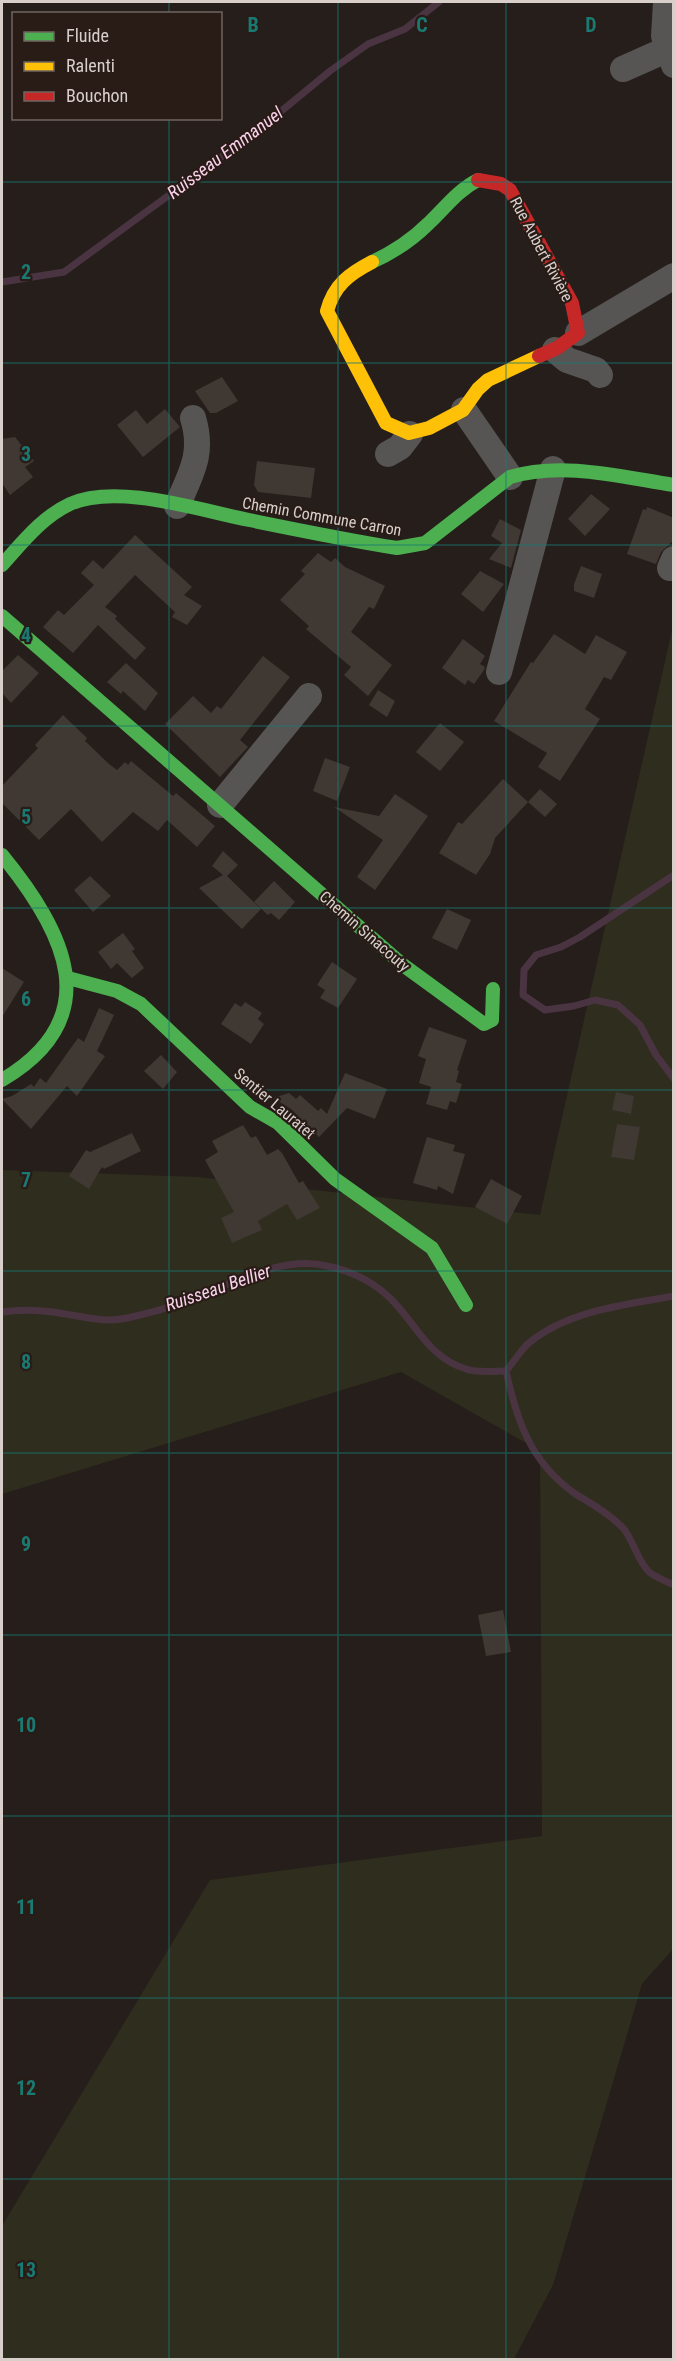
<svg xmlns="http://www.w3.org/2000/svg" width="675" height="2361" font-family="'Roboto Condensed',sans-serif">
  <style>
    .green { fill: #2f2d1d }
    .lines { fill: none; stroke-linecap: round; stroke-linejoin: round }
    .stream { stroke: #4a3442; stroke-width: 7 }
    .building { fill: #3f3833 }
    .street { stroke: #575454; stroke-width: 26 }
    .fast { stroke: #4caf50; stroke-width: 14 }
    .slow { stroke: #ffc107; stroke-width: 14 }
    .jam { stroke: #c62828; stroke-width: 14 }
    .grid { fill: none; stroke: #197a73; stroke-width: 1.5; stroke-opacity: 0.55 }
    .labels { text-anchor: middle; stroke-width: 4.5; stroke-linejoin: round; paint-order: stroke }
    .street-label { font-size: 16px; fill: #d8cfcb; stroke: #291c17 }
    .water-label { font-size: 18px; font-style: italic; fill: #fcd3ed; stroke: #291c17 }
    .grid-label { font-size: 20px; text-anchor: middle; font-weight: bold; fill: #197a73; stroke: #291c17; stroke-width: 4.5; stroke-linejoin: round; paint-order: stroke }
  </style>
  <rect width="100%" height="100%" fill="#251e1b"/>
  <polygon class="green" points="673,626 673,1949 642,1984 553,2285 514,2359 2,2359 2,2226 210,1880 542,1836 540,1451 401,1372 2,1494 2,1170 198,1177 540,1215"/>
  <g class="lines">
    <g class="stream">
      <polyline points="2,282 64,272 262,127 330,71 368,44 405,29 439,2"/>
      <polyline points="674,875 580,937 561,947 536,955 524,970 523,995 545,1010 574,1006 595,1000 618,1005 640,1025 656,1055 674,1079"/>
      <path d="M674,1296c-49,9 -104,14 -144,46 -9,7 -16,20 -24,29 11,50 24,90 68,122 17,11 35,20 49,35 11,13 14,32 26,44 6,5 17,9 25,13"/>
      <path d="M2,1312c21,-3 41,-2 63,2 21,3 41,9 62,4 23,-5 49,-12 70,-21 37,-15 89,-42 130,-31 24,5 47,16 64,33 25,25 38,59 75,70 11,4 28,2 40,2"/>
    </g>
  </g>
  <g class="building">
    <polygon points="222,377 238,401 216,413 210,413 195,391"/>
    <polygon points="165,409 180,427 143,457 117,425 136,410 147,424"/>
    <polygon points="15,437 34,461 25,467 33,477 10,495 2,483 2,439"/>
    <polygon points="257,461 315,468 311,498 258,492 254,485"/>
    <polygon points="591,494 610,509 585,536 568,519"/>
    <polygon points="647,507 674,518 674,540 661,552 656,564 627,554 643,509 646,510"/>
    <polygon points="500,519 521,530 511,568 489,559 502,543 491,536"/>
    <polygon points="135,535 192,587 184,595 202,606 187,625 172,617 175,612 135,575 105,607 117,616 115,619 146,648 135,660 98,625 73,653 43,627 58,610 64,615 94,585 81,573 93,560 103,569"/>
    <polygon points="318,553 331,562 335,558 345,567 385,586 374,609 369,607 351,632 392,665 368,696 344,675 351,667 306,629 309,626 280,600 305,574 301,571"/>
    <polygon points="581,566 602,574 594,598 574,591 574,584"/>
    <polygon points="480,571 504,584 483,612 461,594"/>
    <polygon points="554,634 585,654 596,635 627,652 611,680 604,677 585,709 600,719 560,781 538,767 547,753 494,721 531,662 533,663"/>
    <polygon points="463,639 485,656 480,664 485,667 484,670 474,684 468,680 465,685 442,668"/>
    <polygon points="18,655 39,673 11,703 2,693 2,671"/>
    <polygon points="263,656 290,677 240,740 248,747 220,777 165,724 193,696 211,713 217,706 221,709"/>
    <polygon points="126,663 158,693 145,711 123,691 121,694 107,682"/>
    <polygon points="378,690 395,701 387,717 369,705"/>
    <polygon points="63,715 87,738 85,741 109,764 117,770 125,762 128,765 131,761 173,796 176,793 215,826 197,847 167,820 158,831 133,812 102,842 71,809 39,840 2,803 2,786 38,748 35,745"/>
    <polygon points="440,723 464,742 440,771 416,752"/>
    <polygon points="325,758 350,767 337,801 313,791"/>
    <polygon points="503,779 528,802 495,838 490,854 476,875 439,853 458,822 462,824"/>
    <polygon points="540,789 557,804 545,817 528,802"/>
    <polygon points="395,794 428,816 375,890 357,877 383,840 334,807 379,816"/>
    <polygon points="223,851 238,865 227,876 261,909 242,929 199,888 223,875 212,866"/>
    <polygon points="90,876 111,896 93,912 74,890"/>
    <polygon points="274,881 295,902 279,920 271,913 268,915 254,902"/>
    <polygon points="447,909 471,920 457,950 432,938"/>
    <polygon points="123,933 135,949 132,951 144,968 132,978 117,963 111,969 98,952"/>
    <polygon points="332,962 357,979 338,1008 320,998 325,990 317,985"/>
    <polygon points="2,968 24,982 2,1017"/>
    <polygon points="245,1002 262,1013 258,1019 264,1024 251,1044 221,1024 235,1003 241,1007"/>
    <polygon points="99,1008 114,1015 97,1051 105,1056 77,1096 67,1086 31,1129 2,1099 12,1096 31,1084 34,1087 40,1078 46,1083 78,1038 84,1042"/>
    <polygon points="429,1027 467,1040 457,1070 459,1071 456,1082 462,1084 456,1103 450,1101 447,1110 426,1104 431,1087 419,1083 426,1059 418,1056"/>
    <polygon points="161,1055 177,1072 163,1089 144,1071"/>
    <polygon points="345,1073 387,1089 375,1119 347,1108 319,1137 291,1109 273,1098 289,1093 296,1099 300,1095 318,1111 321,1108 327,1114"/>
    <polygon points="616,1092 634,1096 631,1114 612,1110"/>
    <polygon points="617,1124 640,1127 634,1160 611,1157"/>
    <polygon points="243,1125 251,1138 256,1136 267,1155 278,1149 282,1153 299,1183 303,1181 320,1208 297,1220 287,1204 258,1221 262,1230 232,1243 221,1218 234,1212 205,1160 218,1152 212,1141"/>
    <polygon points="132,1133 141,1151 104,1169 102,1167 89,1189 69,1176 86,1150 90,1152"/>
    <polygon points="427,1137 455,1145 453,1151 465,1154 453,1194 438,1186 437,1190 413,1183"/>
    <polygon points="491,1179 522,1196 507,1224 475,1207"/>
    <polygon points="503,1610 511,1652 486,1656 478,1615"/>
  </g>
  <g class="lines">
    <g class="street">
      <polyline points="666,2 664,36 674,65"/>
      <polyline points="623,69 668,49"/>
      <polyline points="578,333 674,276"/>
      <polyline points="555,350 567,360 596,370 600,375"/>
      <polyline points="464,410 510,477"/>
      <polyline points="388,454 400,447 410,434"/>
      <path d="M177,506c14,-33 27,-52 16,-88"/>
      <polyline points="670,568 674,559"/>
      <polyline points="499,672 553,469"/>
      <polyline points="220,805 309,696"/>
    </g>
    <g class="fast">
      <path d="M372,262c22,-10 40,-22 57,-39 16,-15 29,-33 49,-43"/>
      <path d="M2,565c20,-22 40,-48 68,-61 47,-21 129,6 179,16 49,10 98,20 148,28l28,-5 85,-66c52,-16 111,0 164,8"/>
      <polyline points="2,616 403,965 484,1024 492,1020 493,989"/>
      <path d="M2,855c62,76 107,162 0,225"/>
      <polyline points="68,978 117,991 141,1004 250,1107 278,1123 335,1179 432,1248 466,1305"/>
    </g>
    <path class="slow" d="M372,262c-23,12 -38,23 -45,49l59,112 23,10 20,-5 34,-18 15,-21 10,-9 51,-24"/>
    <polyline class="jam" points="478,180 501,184 510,190 572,303 578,333 557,348 539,356"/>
  </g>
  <path class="grid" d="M169,2v12M338,2v2358M506,2v2358M169,118v2242M2,182h672M2,363h672M2,545h672M2,726h672M2,908h672M2,1090h672M2,1271h672M2,1453h672M2,1635h672M2,1816h672M2,1998h672M2,2179h672"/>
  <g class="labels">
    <g class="street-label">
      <text transform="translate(542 249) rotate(62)" y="6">Rue Aubert Rivière</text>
      <text transform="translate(322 516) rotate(10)" y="6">Chemin Commune Carron</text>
      <text transform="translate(365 931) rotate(41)" y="6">Chemin Sinacouty</text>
      <text transform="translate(275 1103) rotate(40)" y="6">Sentier Lauratet</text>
    </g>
    <g class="water-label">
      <text transform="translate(225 153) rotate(-37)" y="6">Ruisseau Emmanuel</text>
      <text transform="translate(218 1288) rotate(-19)" y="6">Ruisseau Bellier</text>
    </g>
  </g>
  <g class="grid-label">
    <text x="253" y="32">B</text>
    <text x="422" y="32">C</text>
    <text x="591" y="32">D</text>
    <text x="26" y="279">2</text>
    <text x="26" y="461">3</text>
    <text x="26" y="642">4</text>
    <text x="26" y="824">5</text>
    <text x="26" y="1006">6</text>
    <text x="26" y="1187">7</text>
    <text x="26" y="1369">8</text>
    <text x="26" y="1551">9</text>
    <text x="26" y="1732">10</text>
    <text x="26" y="1914">11</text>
    <text x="26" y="2095">12</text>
    <text x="26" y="2277">13</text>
  </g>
  <rect width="675" height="2361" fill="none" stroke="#d8cfcb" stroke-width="6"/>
  <rect x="12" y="12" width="210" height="108" fill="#291c17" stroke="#6f645f" stroke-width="1.5"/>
  <rect x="24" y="32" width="30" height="9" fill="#4caf50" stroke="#6f645f" stroke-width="1.5"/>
  <text x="66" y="42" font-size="18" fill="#d8cfcb">Fluide</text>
  <rect x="24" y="62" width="30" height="9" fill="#ffc107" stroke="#6f645f" stroke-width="1.5"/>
  <text x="66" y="72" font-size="18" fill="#d8cfcb">Ralenti</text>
  <rect x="24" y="92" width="30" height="9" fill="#c62828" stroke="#6f645f" stroke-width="1.5"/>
  <text x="66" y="102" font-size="18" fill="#d8cfcb">Bouchon</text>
</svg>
